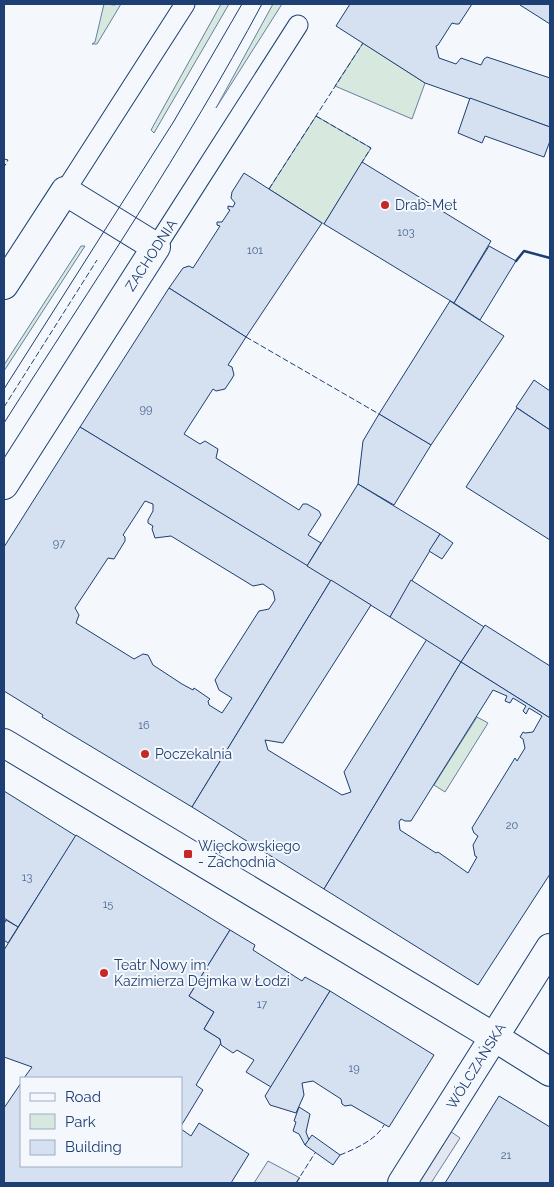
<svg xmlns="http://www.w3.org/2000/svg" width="554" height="1187" font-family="Raleway,sans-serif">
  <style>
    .green { fill: #d7e8df; stroke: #687fa3 }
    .parking { fill: #e3e8f0; stroke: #687fa3 }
    .building { fill: #d5e0f0; stroke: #1d3f73; fill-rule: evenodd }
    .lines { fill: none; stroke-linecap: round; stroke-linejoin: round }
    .service-casing { stroke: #1d3f73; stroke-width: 21 }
    .minor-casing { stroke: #1d3f73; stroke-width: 30 }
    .tertiary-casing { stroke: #1d3f73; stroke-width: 30 }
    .secondary-casing { stroke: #1d3f73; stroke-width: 30 }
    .service { stroke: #f4f7fb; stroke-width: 19 }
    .minor { stroke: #f4f7fb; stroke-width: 28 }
    .tertiary { stroke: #f4f7fb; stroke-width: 28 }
    .secondary { stroke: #f4f7fb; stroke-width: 28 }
    .tram { stroke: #1d3f73; stroke-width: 1 }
    .fence { stroke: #1d3f73; stroke-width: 1; stroke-dasharray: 6 2.5; stroke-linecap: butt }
    .wall { stroke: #1d3f73; stroke-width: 2.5 }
    .poi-dot { fill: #c62828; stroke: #f4f7fb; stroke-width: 2 }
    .labels { text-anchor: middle; stroke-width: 4; stroke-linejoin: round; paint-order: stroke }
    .number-label { font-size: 11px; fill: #4b6792 }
    .poi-label { font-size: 14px; fill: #1d3f73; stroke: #f4f7fb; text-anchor: start }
    .street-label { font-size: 14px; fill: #1d3f73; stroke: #f4f7fb }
  </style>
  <rect width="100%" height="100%" fill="#f4f7fb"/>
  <g class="green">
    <polygon points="104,4 115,5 116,4 121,4 97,44 92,44 95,42"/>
    <polygon points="221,4 229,4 154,133 151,130"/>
    <polygon points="273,4 282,4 216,108"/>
    <polygon points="363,43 425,83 412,119 335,86"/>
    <polygon points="316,116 371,148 324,224 269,189"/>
    <polygon points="81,246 85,246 4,371 4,365"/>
    <polygon points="477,717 488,723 445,792 434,785"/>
  </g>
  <g class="parking">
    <polygon points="450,1131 460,1138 431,1183 416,1183"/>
    <polygon points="268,1161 300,1178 296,1183 254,1183"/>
  </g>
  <g class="building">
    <polygon points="350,4 472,4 459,24 456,24 452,23 438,45 436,46 439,58 456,64 461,58 481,65 484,59 487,57 550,78 550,127 425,83 336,26"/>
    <polygon points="520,4 550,4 550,24 520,5"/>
    <polygon points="470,98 550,127 550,141 544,157 485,136 482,143 458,133"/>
    <polygon points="362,162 491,241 454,303 324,224"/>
    <polygon points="244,173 322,223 246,337 169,288 183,268 189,266 193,268 220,226 217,225 217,222 222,222 230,210 228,209 228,206 233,207 235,203 231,198 232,192"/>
    <polygon points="489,246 516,261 480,320 454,303"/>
    <polygon points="169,288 246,337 228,365 232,367 234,375 231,380 225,389 216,391 213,389 184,434 200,444 205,441 218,449 216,458 299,510 303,504 307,504 319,511 321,515 308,535 321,543 307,566 80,427"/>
    <polygon points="450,301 504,336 431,445 379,414"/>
    <polygon points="534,380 550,391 550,430 516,407"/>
    <polygon points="517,408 550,430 550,540 466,487"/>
    <polygon points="379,414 431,445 394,505 358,484 363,441"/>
    <path d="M80,427l251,153 -139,227 -150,-90 1,-2 -39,-24v-144zM145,501l8,3v7l-5,9v3l5,3 -1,3 3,9 16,-2 82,50 10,-2 10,7 2,9 -6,9 -10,2 -44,69 4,10 13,8 -10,15 -13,-8 -1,-4 2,-2 -16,-11 -1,2 -11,-6 -29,-19 -5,-10 -5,-1 -9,5 -58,-36 3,-8 -4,-7 33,-50 6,1 11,-18v-4l-2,-2z"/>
    <polygon points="358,484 440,534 390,617 307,566"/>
    <polygon points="440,534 453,543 442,559 429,551"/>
    <polygon points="331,580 371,605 283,743 265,740 268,750 342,795 351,792 344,772 427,639 461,662 324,889 192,807"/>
    <polygon points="411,580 484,627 461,662 390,617"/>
    <polygon points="485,625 550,666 550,718 461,662"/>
    <path d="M461,662l89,56v156l-72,111 -154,-96zM493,690l14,6 -2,5 5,2 3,-5 13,8 -3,5 3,3 3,-6 13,8 -9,16 -8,1 -2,-1 -3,5 3,2 2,9 -8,13 -2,-3 -43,70 2,5 4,3 -5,9 2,11 2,1 -9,16 -30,-21 -2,1 -36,-23 -1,-8 2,-3 4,2h6z"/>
    <polygon points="4,791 76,836 18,927 4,918"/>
    <polygon points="76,835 230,930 189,996 214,1012 204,1029 220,1039 221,1043 196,1085 203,1090 181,1126 181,1078 24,1078 32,1067 4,1057 4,950"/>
    <polygon points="6,920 18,927 8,943 4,940 4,924"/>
    <polygon points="230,930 255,945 253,950 302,981 305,977 330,991 271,1087 246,1072 254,1060 237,1050 233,1053 221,1045 220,1039 204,1029 214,1012 189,996"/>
    <polygon points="330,991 434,1055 389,1127 351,1105 345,1106 342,1104 341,1099 313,1081 302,1083 304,1095 296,1113 270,1105 265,1096"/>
    <polygon points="21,1083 21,1166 181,1166 181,1129 191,1136 199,1123 249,1154 231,1183 4,1183 4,1108"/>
    <polygon points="499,1096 550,1127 550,1183 445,1183"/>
    <polygon points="299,1107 310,1114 306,1132 309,1140 305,1145 299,1134 293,1131 296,1122 294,1121"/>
    <polygon points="312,1135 340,1155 333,1165 305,1145"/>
  </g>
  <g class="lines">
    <defs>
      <g id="service">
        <polyline points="65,191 185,4"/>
        <polyline points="156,247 298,25"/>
      </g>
      <g id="minor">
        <polyline points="4,285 65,191 156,247 4,485"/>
        <polyline points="402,1183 494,1037"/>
      </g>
      <polyline id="tertiary" points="494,1037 550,1072"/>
      <polyline id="secondary" points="4,743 494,1037 550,948"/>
    </defs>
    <use href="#service" class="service-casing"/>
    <use href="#minor" class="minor-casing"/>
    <use href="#tertiary" class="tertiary-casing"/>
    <use href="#secondary" class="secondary-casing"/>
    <use href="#service" class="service"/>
    <use href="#minor" class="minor"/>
    <use href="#tertiary" class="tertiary"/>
    <use href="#secondary" class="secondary"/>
    <g class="tram">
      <polyline points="4,389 174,121 242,4"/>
      <path d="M4,423c88,-138 181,-275 258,-419"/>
    </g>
    <g class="fence">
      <polyline points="316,116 371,148 362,162"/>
      <polyline points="4,159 8,160 4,167"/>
      <polyline points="269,189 363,43"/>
      <polyline points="246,337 379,414"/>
      <polyline points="4,407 97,260"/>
      <path d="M340,1155c15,-6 36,-15 44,-30"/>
      <polyline points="296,1183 315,1153"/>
    </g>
    <polyline class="wall" points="516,261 524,251 550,258"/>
  </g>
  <g class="poi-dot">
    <circle cx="385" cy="205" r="5"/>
    <circle cx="145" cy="754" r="5"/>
    <rect x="183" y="849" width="10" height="10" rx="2.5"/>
    <circle cx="104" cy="973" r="5"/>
  </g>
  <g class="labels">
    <g class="number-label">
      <text x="406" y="236">103</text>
      <text x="255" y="254">101</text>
      <text x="146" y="413">99</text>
      <text x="59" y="547">97</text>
      <text x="144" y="729">16</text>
      <text x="512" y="829">20</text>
      <text x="27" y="881">13</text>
      <text x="108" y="908">15</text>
      <text x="262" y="1008">17</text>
      <text x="354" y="1072">19</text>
      <text x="506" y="1159">21</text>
    </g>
    <g class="poi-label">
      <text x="395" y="210">Drab-Met</text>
      <text x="155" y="759">Poczekalnia</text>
      <text x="198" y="851">Więckowskiego<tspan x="198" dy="16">- Zachodnia</tspan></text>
      <text x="114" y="970">Teatr Nowy im.<tspan x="114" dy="16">Kazimierza Dejmka w Łodzi</tspan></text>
    </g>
    <g class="street-label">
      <text transform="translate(151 255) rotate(-57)" y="5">ZACHODNIA</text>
      <text transform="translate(476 1066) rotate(-58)" y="5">WÓLCZAŃSKA</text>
    </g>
  </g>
  <rect width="554" height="1187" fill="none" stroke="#1d3f73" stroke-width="10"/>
  <rect x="20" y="1077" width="162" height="90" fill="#f4f7fb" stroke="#9eadc5"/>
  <rect x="30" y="1093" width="25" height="8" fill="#f4f7fb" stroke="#9eadc5"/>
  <text x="65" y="1102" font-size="15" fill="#1d3f73">Road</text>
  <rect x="30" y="1114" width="25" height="15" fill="#d7e8df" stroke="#9eadc5"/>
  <text x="65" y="1127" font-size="15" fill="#1d3f73">Park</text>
  <rect x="30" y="1140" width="25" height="15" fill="#d5e0f0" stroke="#9eadc5"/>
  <text x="65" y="1152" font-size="15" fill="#1d3f73">Building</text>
</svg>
